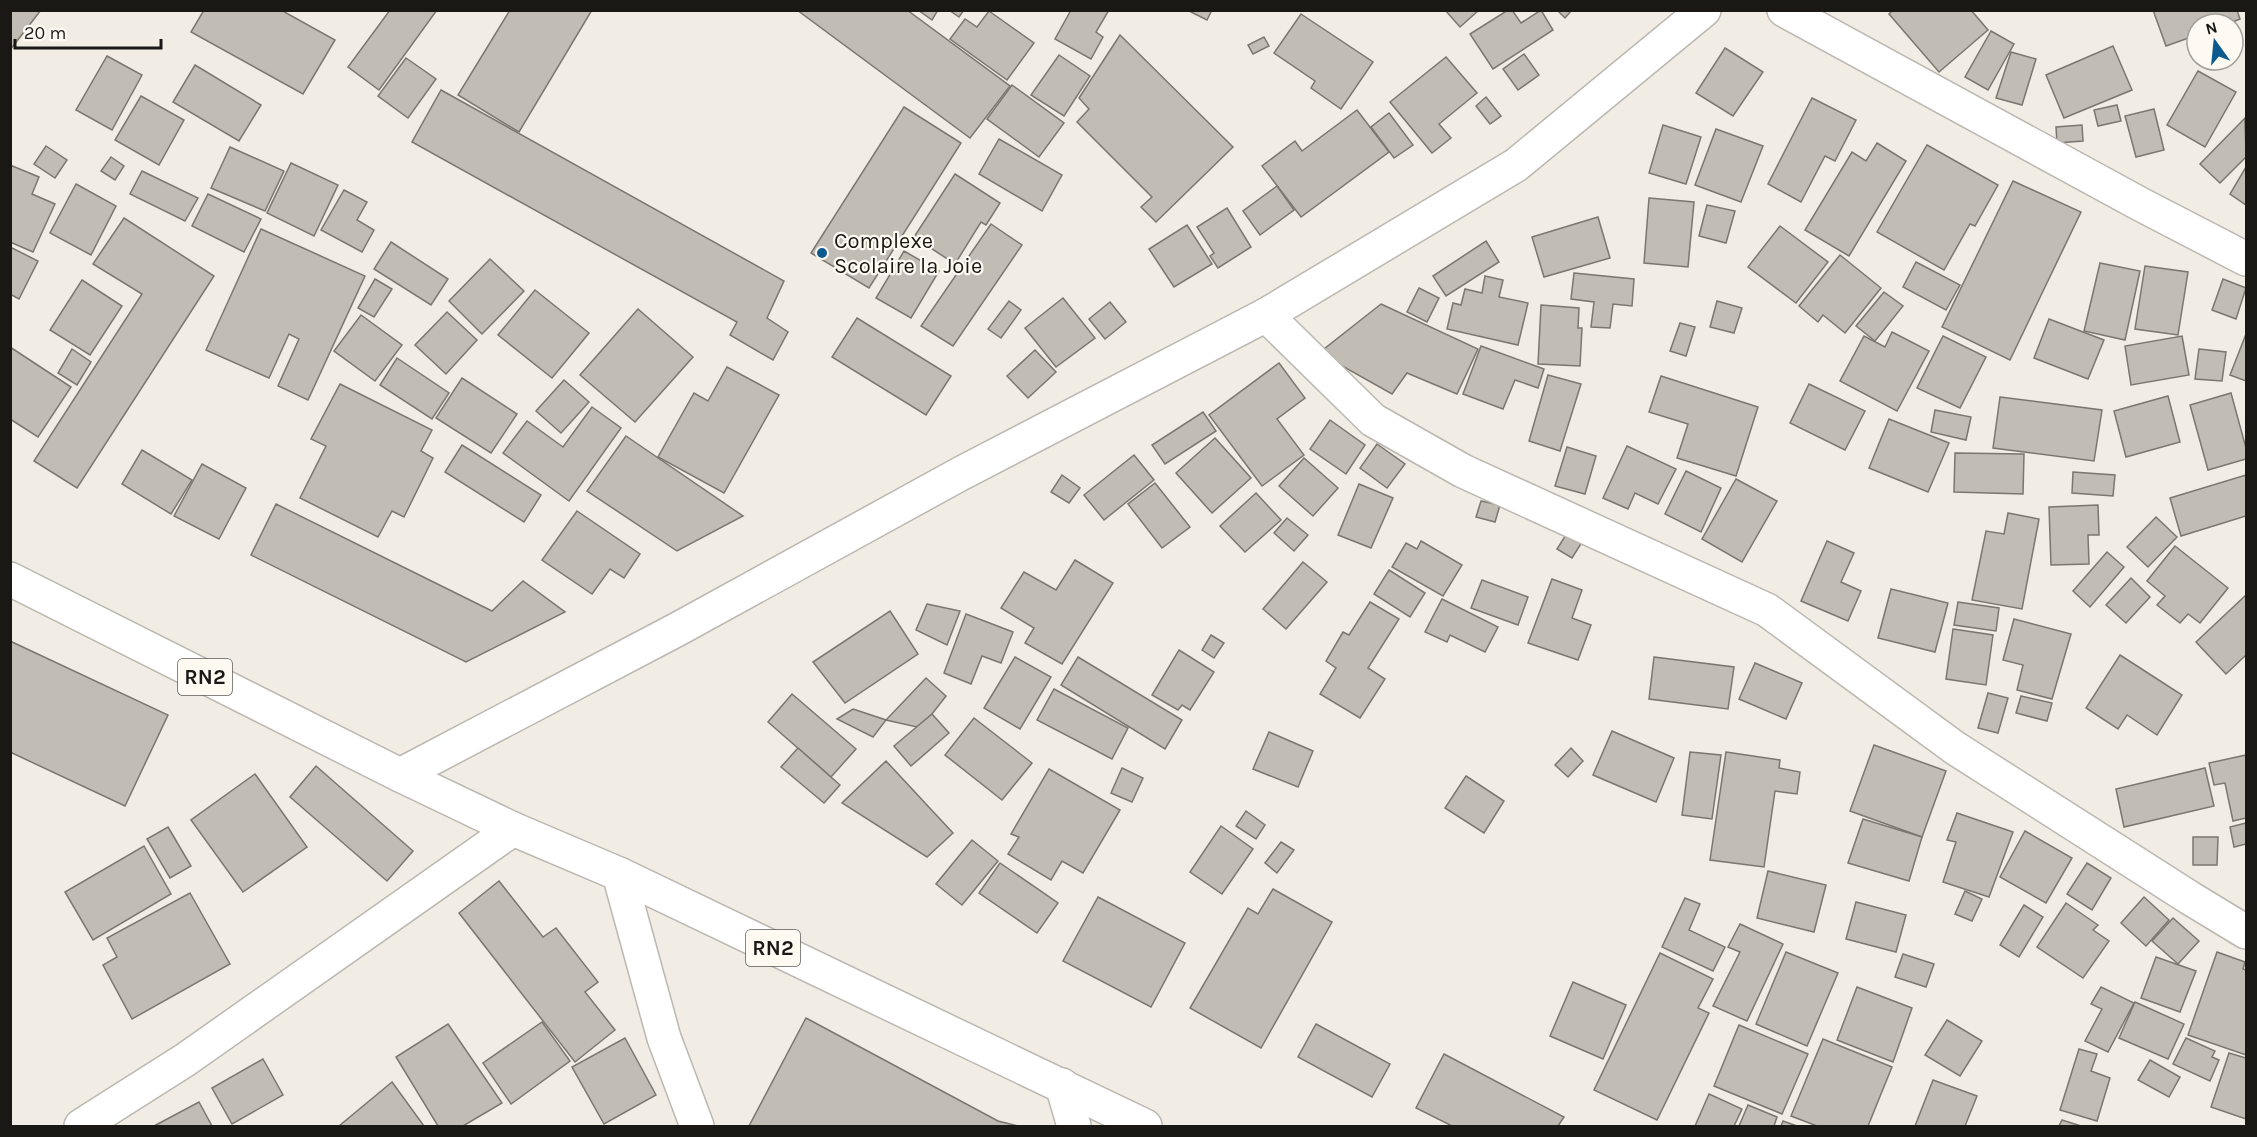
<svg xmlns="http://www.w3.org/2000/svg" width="2257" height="1137" font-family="Karla,sans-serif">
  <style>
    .building { fill: #c1bdb5; stroke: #7b766f; stroke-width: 1.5 }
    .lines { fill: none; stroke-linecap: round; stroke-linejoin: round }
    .street-casing { stroke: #bcb7b0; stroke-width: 36 }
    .highway-casing { stroke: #bcb7b0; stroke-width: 36 }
    .street { stroke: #fff; stroke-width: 33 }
    .highway { stroke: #fff; stroke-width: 33 }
    .poi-dot { fill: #0d5b8e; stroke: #fef9f1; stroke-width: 2 }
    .labels { text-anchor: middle; stroke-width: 4.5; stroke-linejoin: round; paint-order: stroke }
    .shield { fill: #fef9f1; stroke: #5e5c57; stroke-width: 1.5 }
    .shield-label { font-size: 21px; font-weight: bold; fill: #1a1815 }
    .poi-label { font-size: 22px; fill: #1a1815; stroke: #fef9f1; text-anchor: start }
  </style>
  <rect width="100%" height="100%" fill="#f1ece4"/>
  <g class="building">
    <polygon points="10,10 41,10 10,50"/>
    <polygon points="204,10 281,10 335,40 303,94 191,32"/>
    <polygon points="390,10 437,10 379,90 348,67"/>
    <polygon points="510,10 592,10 519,132 458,95"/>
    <polygon points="797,10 907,10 1010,86 970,138"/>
    <polygon points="918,10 938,10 932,20"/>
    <polygon points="949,10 964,10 959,17"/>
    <polygon points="1071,10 1109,10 1096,32 1103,37 1091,59 1055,39"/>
    <polygon points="1187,10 1212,10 1207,20"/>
    <polygon points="1445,10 1479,10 1460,27"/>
    <polygon points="1508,10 1512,10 1521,23 1541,10 1553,30 1493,69 1470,34"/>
    <polygon points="1557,10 1572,10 1565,18"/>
    <polygon points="1893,10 1971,10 1988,30 1939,72 1889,14"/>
    <polygon points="2153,10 2237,10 2240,19 2228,24 2197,24 2197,35 2166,46"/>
    <polygon points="989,11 1034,43 1007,80 950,39 965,19 977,27"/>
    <polygon points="1301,14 1373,62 1341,109 1311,88 1315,81 1274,53"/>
    <polygon points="1991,31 2014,44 1988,90 1965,77"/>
    <polygon points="1120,35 1233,147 1156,222 1141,207 1152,197 1077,122 1089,109 1079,98"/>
    <polygon points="1264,37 1269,46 1253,54 1248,45"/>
    <polygon points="2113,46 2132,90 2064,118 2046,75"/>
    <polygon points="1725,48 1763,72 1733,116 1696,93"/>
    <polygon points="2011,52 2036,59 2022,105 1996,98"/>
    <polygon points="1524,54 1539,75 1518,90 1503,69"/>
    <polygon points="1059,55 1090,76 1064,116 1031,95"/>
    <polygon points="107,56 142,75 112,130 76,110"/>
    <polygon points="1446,57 1477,93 1439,124 1451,138 1432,153 1390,102"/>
    <polygon points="406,58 436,79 408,118 378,96"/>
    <polygon points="195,65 261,105 239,141 173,102"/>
    <polygon points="2198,71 2236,92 2205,147 2167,125"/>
    <polygon points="1012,85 1064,123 1039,157 987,119"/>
    <polygon points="441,90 784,281 767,318 788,332 773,360 730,335 737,322 412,142"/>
    <polygon points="141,96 184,120 159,165 115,140"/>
    <polygon points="1486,97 1501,116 1490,124 1476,106"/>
    <polygon points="1812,98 1856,120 1835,161 1825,156 1801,202 1768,184"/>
    <polygon points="2117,105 2121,121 2098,126 2094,110"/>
    <polygon points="904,107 961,143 869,288 811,253"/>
    <polygon points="2154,109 2164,150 2136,157 2125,116"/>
    <polygon points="1357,110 1389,152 1301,217 1262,166 1295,141 1302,151"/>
    <polygon points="1389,113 1413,145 1394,158 1371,127"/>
    <polygon points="2245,118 2246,157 2220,183 2200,164"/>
    <polygon points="1663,125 1701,137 1686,184 1649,173"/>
    <polygon points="2082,125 2083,141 2057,143 2056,127"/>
    <polygon points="1716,129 1763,146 1741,202 1695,185"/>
    <polygon points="999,139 1062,175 1042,211 979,174"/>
    <polygon points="1877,143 1906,161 1849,256 1805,230 1852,152 1866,161"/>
    <polygon points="1927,145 1998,185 1975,226 1970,224 1944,270 1877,232"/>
    <polygon points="46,146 67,160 55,178 34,164"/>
    <polygon points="230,147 284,171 265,211 211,188"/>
    <polygon points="111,157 124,166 115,180 101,171"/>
    <polygon points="291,163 338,185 314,236 267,213"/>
    <polygon points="10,165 39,177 32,194 55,204 33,252 10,242"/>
    <polygon points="2246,167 2246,205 2230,194"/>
    <polygon points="142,171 198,198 185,221 130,194"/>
    <polygon points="955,174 1000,203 986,225 981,222 955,264 914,237"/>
    <polygon points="2013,181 2081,212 2010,360 1942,327"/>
    <polygon points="76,184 116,206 91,255 50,233"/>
    <polygon points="1277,186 1294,210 1260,235 1243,211"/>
    <polygon points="344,190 367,202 357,220 374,230 362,252 321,230"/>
    <polygon points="208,194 261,219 244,252 192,226"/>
    <polygon points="1649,198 1694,202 1688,267 1644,263"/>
    <polygon points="1707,205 1735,211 1726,243 1699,236"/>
    <polygon points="1227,208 1251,247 1218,268 1210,256 1214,253 1197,227"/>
    <polygon points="1598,217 1610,258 1544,277 1532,237"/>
    <polygon points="124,218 214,276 77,488 34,461 142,294 93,264"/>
    <polygon points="991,224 1022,245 953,346 921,326"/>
    <polygon points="1187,225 1212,264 1174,287 1149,249"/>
    <polygon points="1780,226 1828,262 1796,303 1748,267"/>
    <polygon points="261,229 365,276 308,400 278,386 299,339 289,334 269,378 206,350"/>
    <polygon points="1486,241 1499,262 1446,296 1433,276"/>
    <polygon points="391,242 448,279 431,305 374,269"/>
    <polygon points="10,247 38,261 19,299 10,294"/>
    <polygon points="904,251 939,271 911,318 876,298"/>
    <polygon points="1840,255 1881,288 1845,333 1823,315 1818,322 1799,306"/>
    <polygon points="490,259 524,291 482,334 449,301"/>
    <polygon points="1916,262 1960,285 1946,310 1903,287"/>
    <polygon points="2100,263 2140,271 2125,340 2084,331"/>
    <polygon points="2145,266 2188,272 2178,335 2135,329"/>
    <polygon points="1574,273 1634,279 1632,306 1613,304 1610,328 1591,327 1594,302 1571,299"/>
    <polygon points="1485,276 1503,280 1499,297 1528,303 1518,345 1447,329 1453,303 1461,305 1465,289 1482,293"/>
    <polygon points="375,279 392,289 374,317 358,308"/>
    <polygon points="2223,279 2246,288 2236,319 2212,310"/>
    <polygon points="82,280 122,306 90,355 50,330"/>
    <polygon points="1419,288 1439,298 1427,322 1407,312"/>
    <polygon points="535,290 589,333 552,378 498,335"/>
    <polygon points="1884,292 1903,306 1875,341 1856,326"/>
    <polygon points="1063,298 1095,338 1056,367 1025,328"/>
    <polygon points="1009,301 1021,310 1001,338 988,329"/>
    <polygon points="1717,301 1742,308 1734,333 1710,327"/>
    <polygon points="1110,302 1126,322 1105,339 1089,319"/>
    <polygon points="1381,304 1478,349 1457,394 1407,373 1392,394 1319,353"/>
    <polygon points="1541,305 1579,308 1578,328 1582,328 1580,366 1538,364"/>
    <polygon points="638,309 693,357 635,422 580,375"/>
    <polygon points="447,312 477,340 446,374 415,345"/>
    <polygon points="361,315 402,345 375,381 334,351"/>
    <polygon points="857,318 951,376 926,415 832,357"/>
    <polygon points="2049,319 2104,340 2088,379 2034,358"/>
    <polygon points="1680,323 1695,327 1686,356 1670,351"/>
    <polygon points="1892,332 1929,351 1897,411 1840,381 1864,336 1885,347"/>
    <polygon points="2246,334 2246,381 2230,375"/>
    <polygon points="1943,336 1986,357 1960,408 1917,388"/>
    <polygon points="2182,336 2189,375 2131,385 2125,346"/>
    <polygon points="1481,346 1544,369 1538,388 1515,380 1503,409 1463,394"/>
    <polygon points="10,347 71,387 38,437 10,419"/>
    <polygon points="72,349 91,362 77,385 58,373"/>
    <polygon points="2199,349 2226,352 2222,381 2195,379"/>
    <polygon points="1035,350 1056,372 1028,398 1007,376"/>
    <polygon points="397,358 449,393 432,419 380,385"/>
    <polygon points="1279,363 1305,398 1277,419 1304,455 1262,486 1209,415"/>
    <polygon points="727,367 779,395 724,493 658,457 694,393 708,401"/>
    <polygon points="1548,375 1581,384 1560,451 1529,441"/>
    <polygon points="1661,376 1758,407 1736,476 1677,458 1688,424 1649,412"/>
    <polygon points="462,378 517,414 491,453 436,418"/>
    <polygon points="564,380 589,402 561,433 536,411"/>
    <polygon points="340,384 432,430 421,451 433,458 404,517 392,511 378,537 300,498 326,446 311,439"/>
    <polygon points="1809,384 1865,411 1845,450 1790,423"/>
    <polygon points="2231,393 2246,448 2246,459 2208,470 2190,405"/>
    <polygon points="2168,396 2180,442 2126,457 2114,411"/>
    <polygon points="2000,397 2102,410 2094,461 1993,448"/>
    <polygon points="592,407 621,428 569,501 503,453 527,421 563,447"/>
    <polygon points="1935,410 1971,417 1966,440 1931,432"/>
    <polygon points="1203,412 1216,431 1165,464 1152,445"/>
    <polygon points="1889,419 1949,443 1928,492 1869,468"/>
    <polygon points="1330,420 1365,445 1346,474 1310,449"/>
    <polygon points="626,436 743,516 677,551 587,491"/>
    <polygon points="1215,438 1251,478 1212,513 1176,473"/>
    <polygon points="1377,444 1405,464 1387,488 1360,468"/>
    <polygon points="462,445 541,495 524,522 445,472"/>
    <polygon points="1627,446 1676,469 1658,504 1635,493 1628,509 1603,498"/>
    <polygon points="1567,447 1596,456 1585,494 1555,486"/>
    <polygon points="142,450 192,480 171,514 122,484"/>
    <polygon points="1955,453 2024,454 2023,494 1954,492"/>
    <polygon points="1134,455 1154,480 1104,520 1084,495"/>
    <polygon points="1304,458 1338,488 1313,516 1279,486"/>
    <polygon points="202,464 246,488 219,539 174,516"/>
    <polygon points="1686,471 1721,488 1701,532 1665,514"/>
    <polygon points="2073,472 2115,475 2113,496 2072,493"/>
    <polygon points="1062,475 1080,488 1069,503 1051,492"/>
    <polygon points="2246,475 2246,516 2181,536 2170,498"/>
    <polygon points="1736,479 1777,501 1742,562 1702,539"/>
    <polygon points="1155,483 1190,527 1162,548 1128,504"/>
    <polygon points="1359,484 1393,498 1371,548 1338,535"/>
    <polygon points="1256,493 1281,520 1245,552 1220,526"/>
    <polygon points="1481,501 1500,505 1495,522 1476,517"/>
    <polygon points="276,504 492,611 523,581 565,612 466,662 251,555"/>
    <polygon points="2098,505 2099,535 2088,535 2089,564 2051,565 2049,507"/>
    <polygon points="577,511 640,554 624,578 610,569 592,594 542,560"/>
    <polygon points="2008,513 2039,519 2022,609 1972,600 1986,531 2004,534"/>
    <polygon points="2156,517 2177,537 2148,567 2127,547"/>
    <polygon points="1287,518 1308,535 1294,551 1274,533"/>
    <polygon points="1569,530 1584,539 1572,558 1557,549"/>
    <polygon points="1421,541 1462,565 1443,596 1392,567 1406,543 1417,549"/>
    <polygon points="1827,541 1854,553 1841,582 1861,591 1848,621 1801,601"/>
    <polygon points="2175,546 2228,588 2200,623 2188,614 2180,623 2157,605 2165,596 2147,581"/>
    <polygon points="2107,552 2124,567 2090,607 2073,591"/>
    <polygon points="1075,560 1113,583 1062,664 1025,643 1034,628 1001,608 1024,572 1056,590"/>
    <polygon points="1303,562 1327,582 1286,629 1263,609"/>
    <polygon points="1389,570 1425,593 1410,617 1374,594"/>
    <polygon points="2131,578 2150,597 2126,623 2106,605"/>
    <polygon points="1552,579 1582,590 1572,618 1591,625 1578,660 1528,643"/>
    <polygon points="1482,580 1528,597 1518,625 1471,608"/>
    <polygon points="1891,589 1948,603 1935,652 1878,638"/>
    <polygon points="2246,595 2246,655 2226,674 2196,642"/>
    <polygon points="1442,599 1498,627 1485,652 1450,635 1447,642 1425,632"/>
    <polygon points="1370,602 1399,619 1368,668 1385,679 1360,718 1320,694 1336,668 1326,661 1343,632 1349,635"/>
    <polygon points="1958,602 1999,608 1996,631 1954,625"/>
    <polygon points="927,604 960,611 947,645 916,630"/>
    <polygon points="890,611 918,654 845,703 813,662"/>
    <polygon points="966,614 1013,632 1001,663 982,656 971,684 944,673"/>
    <polygon points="2014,619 2071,634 2052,699 2017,690 2023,665 2003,660"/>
    <polygon points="1953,629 1993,635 1986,685 1946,679"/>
    <polygon points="1211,635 1224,643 1214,658 1202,650"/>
    <polygon points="10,641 168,715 125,806 10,752"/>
    <polygon points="1179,650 1214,672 1190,710 1182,705 1178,710 1152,695"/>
    <polygon points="2120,655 2182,695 2157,735 2127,715 2118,729 2086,708"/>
    <polygon points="1015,657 1051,677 1020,729 984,708"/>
    <polygon points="1078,657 1182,720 1165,749 1061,685"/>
    <polygon points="1654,657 1734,667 1728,709 1649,699"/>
    <polygon points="1755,663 1802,683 1786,719 1739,699"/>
    <polygon points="926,678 946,696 932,714 917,727 886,720"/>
    <polygon points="1054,689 1128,728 1112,759 1037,720"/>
    <polygon points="1988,693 2008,698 1998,733 1978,728"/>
    <polygon points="792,694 856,749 831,777 768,722"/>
    <polygon points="2021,696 2052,703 2047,721 2016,713"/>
    <polygon points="853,709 886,720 873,737 837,719"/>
    <polygon points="932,714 949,733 911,766 894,746"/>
    <polygon points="974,718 1032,763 1002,800 945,755"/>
    <polygon points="1612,731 1674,758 1656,802 1593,775"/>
    <polygon points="1269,732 1313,751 1298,787 1253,769"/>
    <polygon points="1874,745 1946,771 1922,837 1850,811"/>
    <polygon points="798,748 840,785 824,803 781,767"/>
    <polygon points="1571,748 1583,761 1568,777 1555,765"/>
    <polygon points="1690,752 1721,755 1712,819 1682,815"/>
    <polygon points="1726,752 1780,760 1779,768 1800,772 1797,794 1775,791 1764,867 1710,860"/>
    <polygon points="2246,755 2246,818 2233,821 2225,783 2214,785 2209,763"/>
    <polygon points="886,761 953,833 927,857 842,803"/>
    <polygon points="316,766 413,851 387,881 290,797"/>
    <polygon points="1122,768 1143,778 1132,802 1111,793"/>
    <polygon points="2205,768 2214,806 2124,827 2116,789"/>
    <polygon points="1049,769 1120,810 1083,873 1062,861 1051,880 1008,854 1019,837 1011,834"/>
    <polygon points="255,774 307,847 243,892 191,820"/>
    <polygon points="1466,776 1504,801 1484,833 1445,808"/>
    <polygon points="1246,811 1265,825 1256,839 1236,826"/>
    <polygon points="1957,813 2013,832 1989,897 1943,882 1956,842 1947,840"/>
    <polygon points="1863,819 1922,837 1909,881 1848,863"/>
    <polygon points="2246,823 2246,844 2234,847 2230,827"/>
    <polygon points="1221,826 1253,849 1222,894 1190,872"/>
    <polygon points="168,827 191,866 170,878 147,839"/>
    <polygon points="2025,831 2072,858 2046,903 2000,877"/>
    <polygon points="2193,837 2218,837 2217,865 2193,865"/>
    <polygon points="972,840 998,861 962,905 936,884"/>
    <polygon points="1281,842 1294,850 1277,873 1265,863"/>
    <polygon points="144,846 171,894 93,940 65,892"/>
    <polygon points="1000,863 1058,903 1037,933 979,893"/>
    <polygon points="2087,863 2111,878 2092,910 2067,894"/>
    <polygon points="1768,871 1826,885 1814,932 1757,918"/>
    <polygon points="499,881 543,937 556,928 598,982 585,992 615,1030 575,1062 459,913"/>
    <polygon points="1273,889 1332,922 1261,1048 1190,1008 1248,908 1258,914"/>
    <polygon points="1965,891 1982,899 1972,921 1955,914"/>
    <polygon points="190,893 230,964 132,1019 103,965 117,957 107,938"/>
    <polygon points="1098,897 1185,943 1151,1007 1063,961"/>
    <polygon points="2144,897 2169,920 2146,946 2121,923"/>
    <polygon points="1685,898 1700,904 1689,930 1725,947 1713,971 1662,947"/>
    <polygon points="1856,902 1906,915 1896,952 1846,939"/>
    <polygon points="2066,903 2098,925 2093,930 2109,941 2083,978 2037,947"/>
    <polygon points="2024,905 2043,917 2019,957 2000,945"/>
    <polygon points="2173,918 2199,941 2178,964 2152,941"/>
    <polygon points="1740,924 1783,944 1747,1021 1713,1006 1740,952 1728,947"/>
    <polygon points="1786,952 1838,973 1807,1046 1756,1024"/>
    <polygon points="2217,952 2245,962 2243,969 2246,970 2246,1055 2188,1035"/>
    <polygon points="1660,953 1713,979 1698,1008 1709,1013 1657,1120 1594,1090"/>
    <polygon points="1903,954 1934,964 1926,987 1895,977"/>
    <polygon points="2156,957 2196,971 2180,1012 2141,998"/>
    <polygon points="1573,982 1626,1005 1603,1059 1550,1036"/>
    <polygon points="1857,987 1912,1008 1893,1062 1837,1040"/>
    <polygon points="2101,987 2134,1003 2108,1052 2085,1041 2102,1009 2091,1004"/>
    <polygon points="2135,1002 2184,1024 2168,1059 2119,1038"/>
    <polygon points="806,1018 998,1121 1018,1126 749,1126"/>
    <polygon points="1947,1020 1982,1041 1960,1076 1925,1055"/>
    <polygon points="542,1022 570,1061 511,1104 483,1063"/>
    <polygon points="448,1024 502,1103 463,1126 438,1126 396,1057"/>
    <polygon points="1316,1024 1390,1064 1372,1097 1298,1057"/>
    <polygon points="1739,1025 1808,1054 1782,1114 1714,1086"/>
    <polygon points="625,1038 656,1095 604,1124 572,1067"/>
    <polygon points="2186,1038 2215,1051 2212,1057 2219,1060 2210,1081 2173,1064"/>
    <polygon points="1823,1039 1892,1067 1868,1126 1817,1126 1791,1116"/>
    <polygon points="2079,1049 2097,1054 2091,1071 2110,1078 2097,1121 2060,1110"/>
    <polygon points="2229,1053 2246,1058 2246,1119 2211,1107"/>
    <polygon points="1444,1054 1564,1117 1558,1126 1452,1126 1416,1108"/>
    <polygon points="263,1059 283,1095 232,1124 212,1088"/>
    <polygon points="2150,1060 2180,1077 2169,1097 2138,1080"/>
    <polygon points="1933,1080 1977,1096 1965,1126 1915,1126"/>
    <polygon points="392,1082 424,1126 339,1126"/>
    <polygon points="1709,1094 1742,1109 1734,1126 1695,1126"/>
    <polygon points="199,1102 212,1126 154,1126"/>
    <polygon points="1748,1105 1777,1117 1774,1126 1739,1126"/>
    <polygon points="2062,1120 2081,1126 2059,1126"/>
    <polygon points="1783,1121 1797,1126 1781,1126"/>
  </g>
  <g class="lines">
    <defs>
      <g id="street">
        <polyline points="1784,10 2140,204 2246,259"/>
        <polyline points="1266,315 1373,420 1463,471 1767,610 1955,748 2190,898 2246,932"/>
        <polyline points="400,775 678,629 960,474 1266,315 1516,165 1704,10"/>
        <polyline points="619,874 664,1038 697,1126"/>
        <polyline points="1062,1085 1074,1126"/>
        <polyline points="81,1126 185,1060 513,829"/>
      </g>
      <polyline id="highway" points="10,579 400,775 513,829 619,874 1145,1126"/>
    </defs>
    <use href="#street" class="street-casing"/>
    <use href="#highway" class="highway-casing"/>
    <use href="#street" class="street"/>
    <use href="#highway" class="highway"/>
  </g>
  <circle class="poi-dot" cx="822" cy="253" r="6"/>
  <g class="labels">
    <g class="shield">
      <rect x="178" y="659" width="54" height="36" rx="4.5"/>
      <rect x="746" y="930" width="54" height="36" rx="4.5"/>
    </g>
    <g class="shield-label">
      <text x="205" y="684">RN2</text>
      <text x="773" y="955">RN2</text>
    </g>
    <g class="poi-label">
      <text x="834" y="248">Complexe<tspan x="834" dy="25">Scolaire la Joie</tspan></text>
    </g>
  </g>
  <rect width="2257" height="1137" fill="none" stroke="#1a1815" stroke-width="24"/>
  <g transform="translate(2215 42) rotate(345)"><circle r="28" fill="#fef9f1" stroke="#a39f99" stroke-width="1.5"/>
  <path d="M0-4.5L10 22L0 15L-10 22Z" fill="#0d5b8e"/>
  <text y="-9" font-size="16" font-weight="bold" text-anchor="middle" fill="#1a1815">N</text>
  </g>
  <path d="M15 39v9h146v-9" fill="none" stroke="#1a1815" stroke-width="3"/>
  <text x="24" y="39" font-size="18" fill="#1a1815" stroke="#fef9f1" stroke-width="4.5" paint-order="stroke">20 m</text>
</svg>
